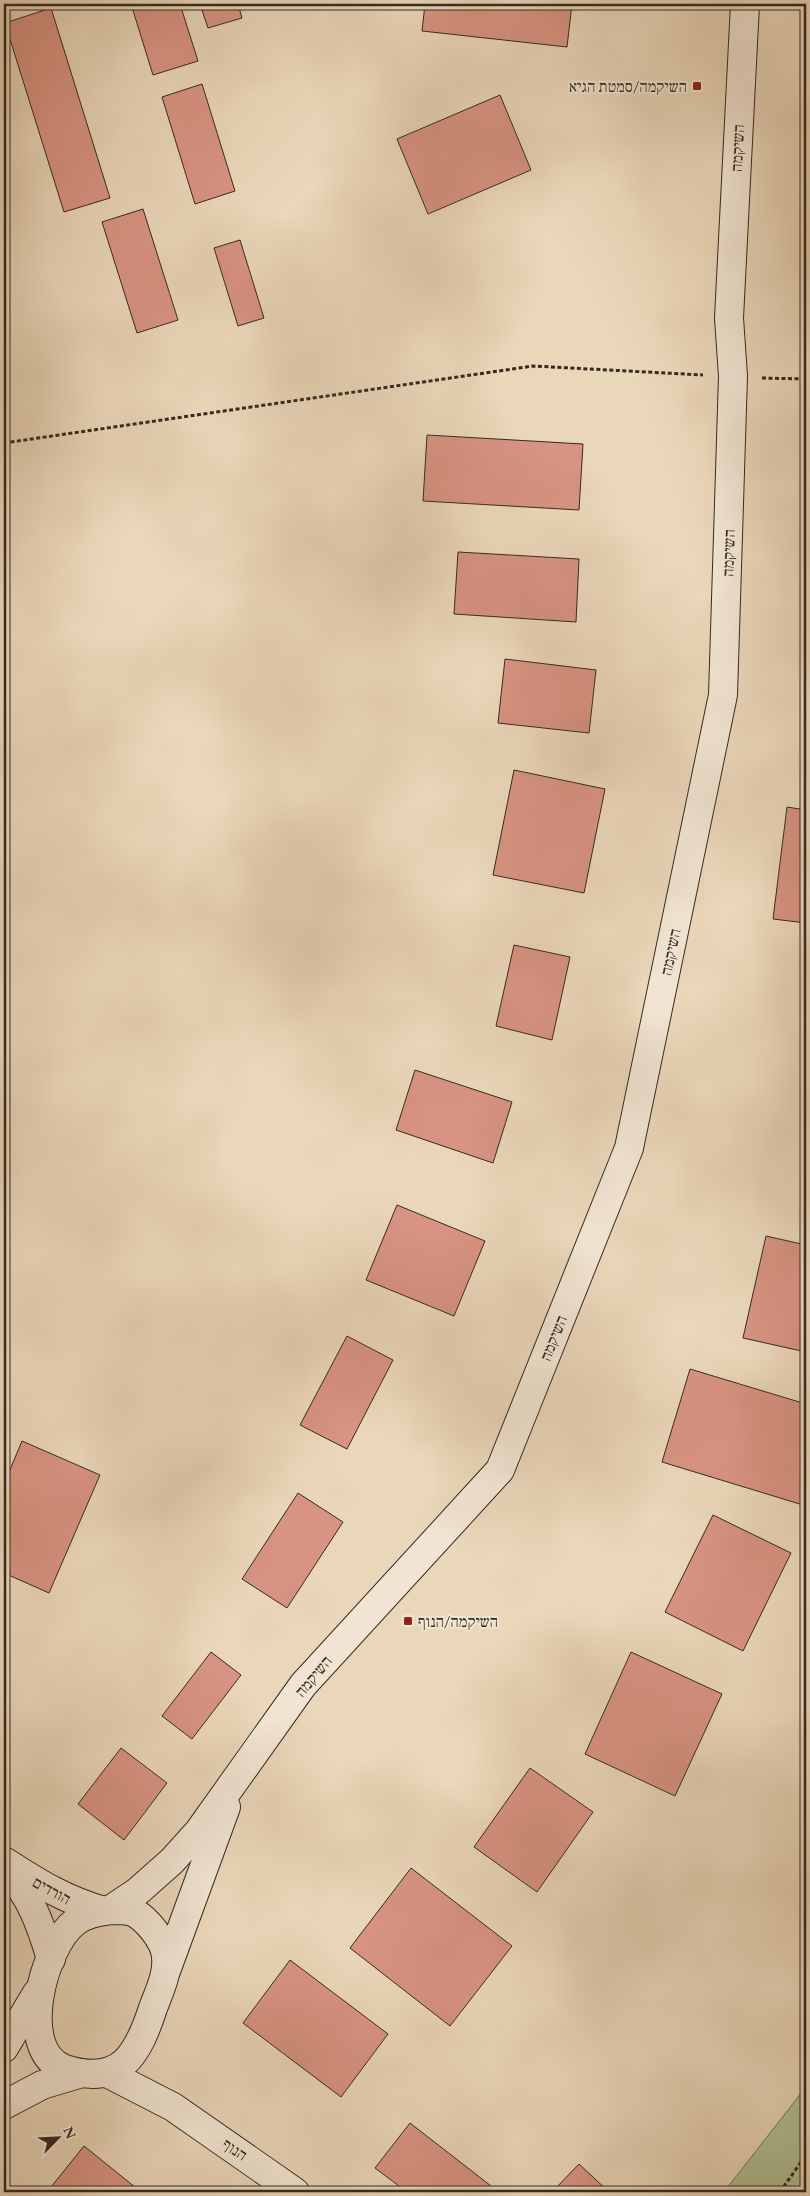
<svg xmlns="http://www.w3.org/2000/svg" width="810" height="2196" font-family="'EB Garamond','Frank Ruhl Libre',serif">
  <style>
    .green { fill: #b1bf94; stroke: #72755a }
    .building { fill: #d89382; stroke: #332b21 }
    .lines { fill: none; stroke-linecap: round; stroke-linejoin: round }
    .secondary-casing { stroke: #332b21; stroke-width: 30 }
    .path { stroke: #332b21; stroke-width: 3; stroke-dasharray: 4 2.5; stroke-linecap: butt }
    .secondary { stroke: #f1e4d2; stroke-width: 28 }
    .poi-dot { fill: #8f2418; stroke: #f1e4d2; stroke-width: 2 }
    .labels { text-anchor: middle; stroke-width: 4; stroke-linejoin: round; paint-order: stroke }
    .poi-label { font-size: 16px; fill: #332b21; stroke: #f1e4d2; text-anchor: end }
    .street-label { font-size: 16px; fill: #332b21; stroke: #f1e4d2 }
  </style>
  <rect width="100%" height="100%" fill="#ead6b9"/>
  <filter id="stains"><feTurbulence type="fractalNoise" baseFrequency=".004" numOctaves="4"/><feColorMatrix values="0 0 0 0 .2 0 0 0 0 .09 0 0 0 0 .02 0 0 0 .5 -.17"/></filter>
  <radialGradient id="worn" r=".72"><stop offset=".6" stop-color="#630" stop-opacity="0"/><stop offset="1" stop-color="#630" stop-opacity=".3"/></radialGradient>
  <polygon class="green" points="806,2087 806,2192 724,2192"/>
  <g class="building">
    <polygon points="131,4 180,4 198,61 153,75"/>
    <polygon points="200,4 238,4 242,18 208,28"/>
    <polygon points="425,4 572,4 567,47 422,31"/>
    <polygon points="51,8 110,198 64,212 5,23"/>
    <polygon points="202,84 235,191 195,204 162,97"/>
    <polygon points="500,95 531,170 428,214 397,139"/>
    <polygon points="143,209 178,320 137,333 102,222"/>
    <polygon points="240,240 264,318 238,326 214,248"/>
    <polygon points="427,435 583,444 579,510 423,501"/>
    <polygon points="458,552 579,559 576,622 454,614"/>
    <polygon points="505,659 596,670 589,733 498,723"/>
    <polygon points="514,770 605,789 584,893 493,875"/>
    <polygon points="787,807 806,810 806,923 773,919"/>
    <polygon points="514,945 570,957 552,1040 496,1026"/>
    <polygon points="415,1070 512,1102 493,1163 396,1130"/>
    <polygon points="397,1205 485,1241 454,1316 366,1280"/>
    <polygon points="766,1236 806,1245 806,1352 743,1338"/>
    <polygon points="347,1336 393,1360 347,1449 300,1425"/>
    <polygon points="690,1369 806,1404 806,1494 803,1505 662,1462"/>
    <polygon points="22,1441 100,1475 49,1593 4,1573 4,1484"/>
    <polygon points="298,1493 343,1522 287,1608 242,1579"/>
    <polygon points="713,1515 791,1553 743,1651 665,1612"/>
    <polygon points="211,1652 241,1675 192,1739 162,1716"/>
    <polygon points="631,1652 722,1694 675,1796 585,1754"/>
    <polygon points="121,1748 167,1783 124,1840 78,1804"/>
    <polygon points="530,1768 593,1812 537,1892 474,1847"/>
    <polygon points="411,1868 512,1946 450,2026 350,1948"/>
    <polygon points="290,1960 388,2034 341,2097 243,2023"/>
    <polygon points="410,2123 491,2186 486,2192 407,2192 375,2168"/>
    <polygon points="84,2146 141,2192 47,2192"/>
    <polygon points="579,2164 609,2192 552,2192"/>
  </g>
  <g class="lines">
    <defs>
      <g id="secondary">
        <path d="M4,1861c34,22 61,39 100,50"/>
        <path d="M6,1868c25,30 34,54 45,91"/>
        <polyline points="110,1910 137,1892 172,1861 199,1831 303,1685 500,1470 629,1148 723,695 733,376 729,318 745,4"/>
        <path d="M110,1910c7,0 16,0 23,2 14,7 32,29 33,45 2,17 -7,35 -13,51 -15,46 -32,79 -88,61 -50,-17 -22,-123 10,-147 10,-8 23,-10 35,-12z"/>
        <polyline points="166,1971 226,1807"/>
        <polyline points="4,2048 37,1993"/>
        <polyline points="107,2073 173,2107 295,2192"/>
        <polyline points="4,2105 42,2085 82,2073"/>
      </g>
    </defs>
    <use href="#secondary" class="secondary-casing"/>
    <g class="path">
      <polyline points="762,378 806,379"/>
      <polyline points="4,443 533,366 703,375"/>
      <polyline points="780,2192 806,2155"/>
    </g>
    <use href="#secondary" class="secondary"/>
  </g>
  <g class="poi-dot">
    <rect x="692" y="81" width="10" height="10" rx="2.5"/>
    <rect x="403" y="1616" width="10" height="10" rx="2.5"/>
  </g>
  <g class="labels">
    <g class="poi-label">
      <text x="687" y="92">השיקמה/סמטת הגיא</text>
      <text x="418" y="1627" text-anchor="start">השיקמה/הנוף</text>
    </g>
    <g class="street-label">
      <text transform="translate(737 148) rotate(-87)" y="6">השיקמה</text>
      <text transform="translate(728 553) rotate(-88)" y="6">השיקמה</text>
      <text transform="translate(670 952) rotate(-78)" y="6">השיקמה</text>
      <text transform="translate(553 1338) rotate(-68)" y="6">השיקמה</text>
      <text transform="translate(313 1676) rotate(-50)" y="6">השיקמה</text>
      <text transform="translate(52 1890) rotate(29)" y="6">הורדים</text>
      <text transform="translate(235 2149) rotate(34)" y="6">הנוף</text>
    </g>
  </g>
  <rect width="810" height="2196" fill="none" stroke="#ead6b9" stroke-width="20"/>
  <rect x="5" y="5" width="800" height="2186" fill="none" stroke="#332b21" stroke-width="2.5"/>
  <rect x="10" y="10" width="790" height="2176" fill="none" stroke="#332b21"/>
  <g transform="translate(58 2138) rotate(66)" stroke="#f1e4d2" stroke-width="4" paint-order="stroke">
  <path d="M0-4L9 19L0 12L-9 19Z" fill="#332b21"/>
  <text y="-8" font-size="14" font-weight="bold" text-anchor="middle" fill="#332b21">N</text>
  </g>
  <rect width="100%" height="100%" filter="url(#stains)"/>
  <rect width="100%" height="100%" fill="url(#worn)"/>
</svg>
